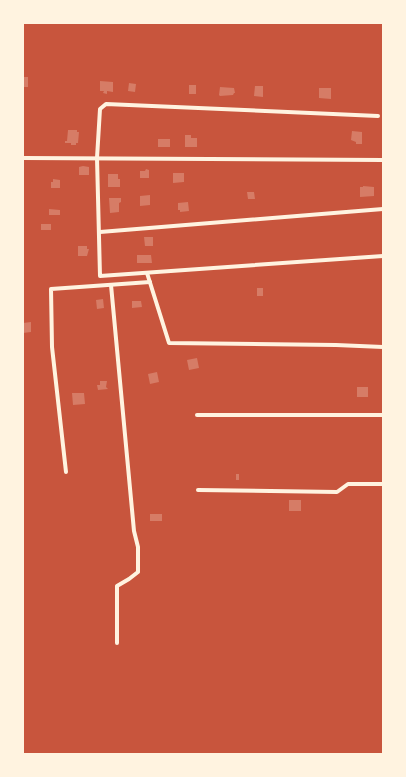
<svg xmlns="http://www.w3.org/2000/svg" width="406" height="777" font-family="Georgia,serif">
  <style>
    .building { fill: #d67c66 }
    .lines { fill: none; stroke-linecap: round; stroke-linejoin: round }
    .minor { stroke: #fff3e0; stroke-width: 4 }
  </style>
  <rect width="100%" height="100%" fill="#c8553d"/>
  <g class="building">
    <rect x="23" y="77" width="5" height="10"/>
    <polygon points="100,81 113,82 113,92 107,91 107,94 103,93 104,91 100,91"/>
    <polygon points="129,83 136,84 135,92 128,91"/>
    <rect x="189" y="85" width="7" height="9"/>
    <polygon points="255,86 263,86 263,97 254,96"/>
    <polygon points="220,87 234,88 235,93 234,93 233,95 220,96 219,95"/>
    <polygon points="319,88 331,88 331,99 319,98"/>
    <polygon points="68,130 77,130 77,132 79,132 78,143 76,143 76,145 71,145 71,143 65,143 65,141 67,141"/>
    <polygon points="352,131 362,132 362,144 356,144 356,142 351,140"/>
    <polygon points="185,135 191,135 191,138 197,138 197,147 185,147"/>
    <rect x="158" y="139" width="12" height="8"/>
    <polygon points="83,166 89,167 89,175 79,175 79,167"/>
    <polygon points="146,169 149,170 149,178 140,178 140,171 145,171"/>
    <polygon points="173,173 184,173 184,182 173,183"/>
    <polygon points="108,174 118,174 118,179 120,179 120,187 108,187"/>
    <polygon points="53,179 60,180 60,188 51,188 51,182 53,182"/>
    <polygon points="363,186 374,187 374,196 360,197 360,187 363,187"/>
    <polygon points="247,192 254,192 255,199 248,199"/>
    <polygon points="150,195 150,205 140,206 140,196"/>
    <polygon points="109,198 121,198 121,202 119,203 119,212 110,213"/>
    <polygon points="188,202 189,211 180,212 180,210 178,210 178,203"/>
    <polygon points="49,209 60,210 60,215 49,215"/>
    <rect x="41" y="224" width="10" height="6"/>
    <polygon points="144,237 153,237 153,246 145,246"/>
    <polygon points="78,246 87,246 87,249 89,249 87,256 78,256"/>
    <polygon points="137,255 151,255 152,263 137,263"/>
    <rect x="257" y="288" width="6" height="8"/>
    <polygon points="103,299 104,308 97,309 96,300"/>
    <polygon points="132,301 141,301 142,307 132,308"/>
    <polygon points="31,322 31,332 23,333 23,323"/>
    <polygon points="197,358 199,368 189,370 187,360"/>
    <polygon points="157,372 159,382 150,384 148,374"/>
    <polygon points="100,381 107,381 106,387 108,389 98,390 97,385 100,385"/>
    <rect x="357" y="387" width="11" height="10"/>
    <polygon points="72,393 84,393 85,404 73,405"/>
    <rect x="236" y="474" width="3" height="6"/>
    <rect x="289" y="500" width="12" height="11"/>
    <rect x="150" y="514" width="12" height="7"/>
  </g>
  <g class="lines">
    <g class="minor">
      <polyline points="378,116 106,104 100,109 97,158 100,276 383,256"/>
      <polyline points="23,158 383,160"/>
      <polyline points="100,232 383,209"/>
      <polyline points="147,273 169,343 336,345 383,347"/>
      <polyline points="111,285 134,531 138,547 138,572 129,579 117,586 117,643"/>
      <polyline points="197,415 383,415"/>
      <polyline points="66,472 52,347 51,289 150,282"/>
      <polyline points="198,490 337,492 348,484 383,484"/>
    </g>
  </g>
  <rect width="406" height="777" fill="none" stroke="#fff3e0" stroke-width="48"/>
</svg>
